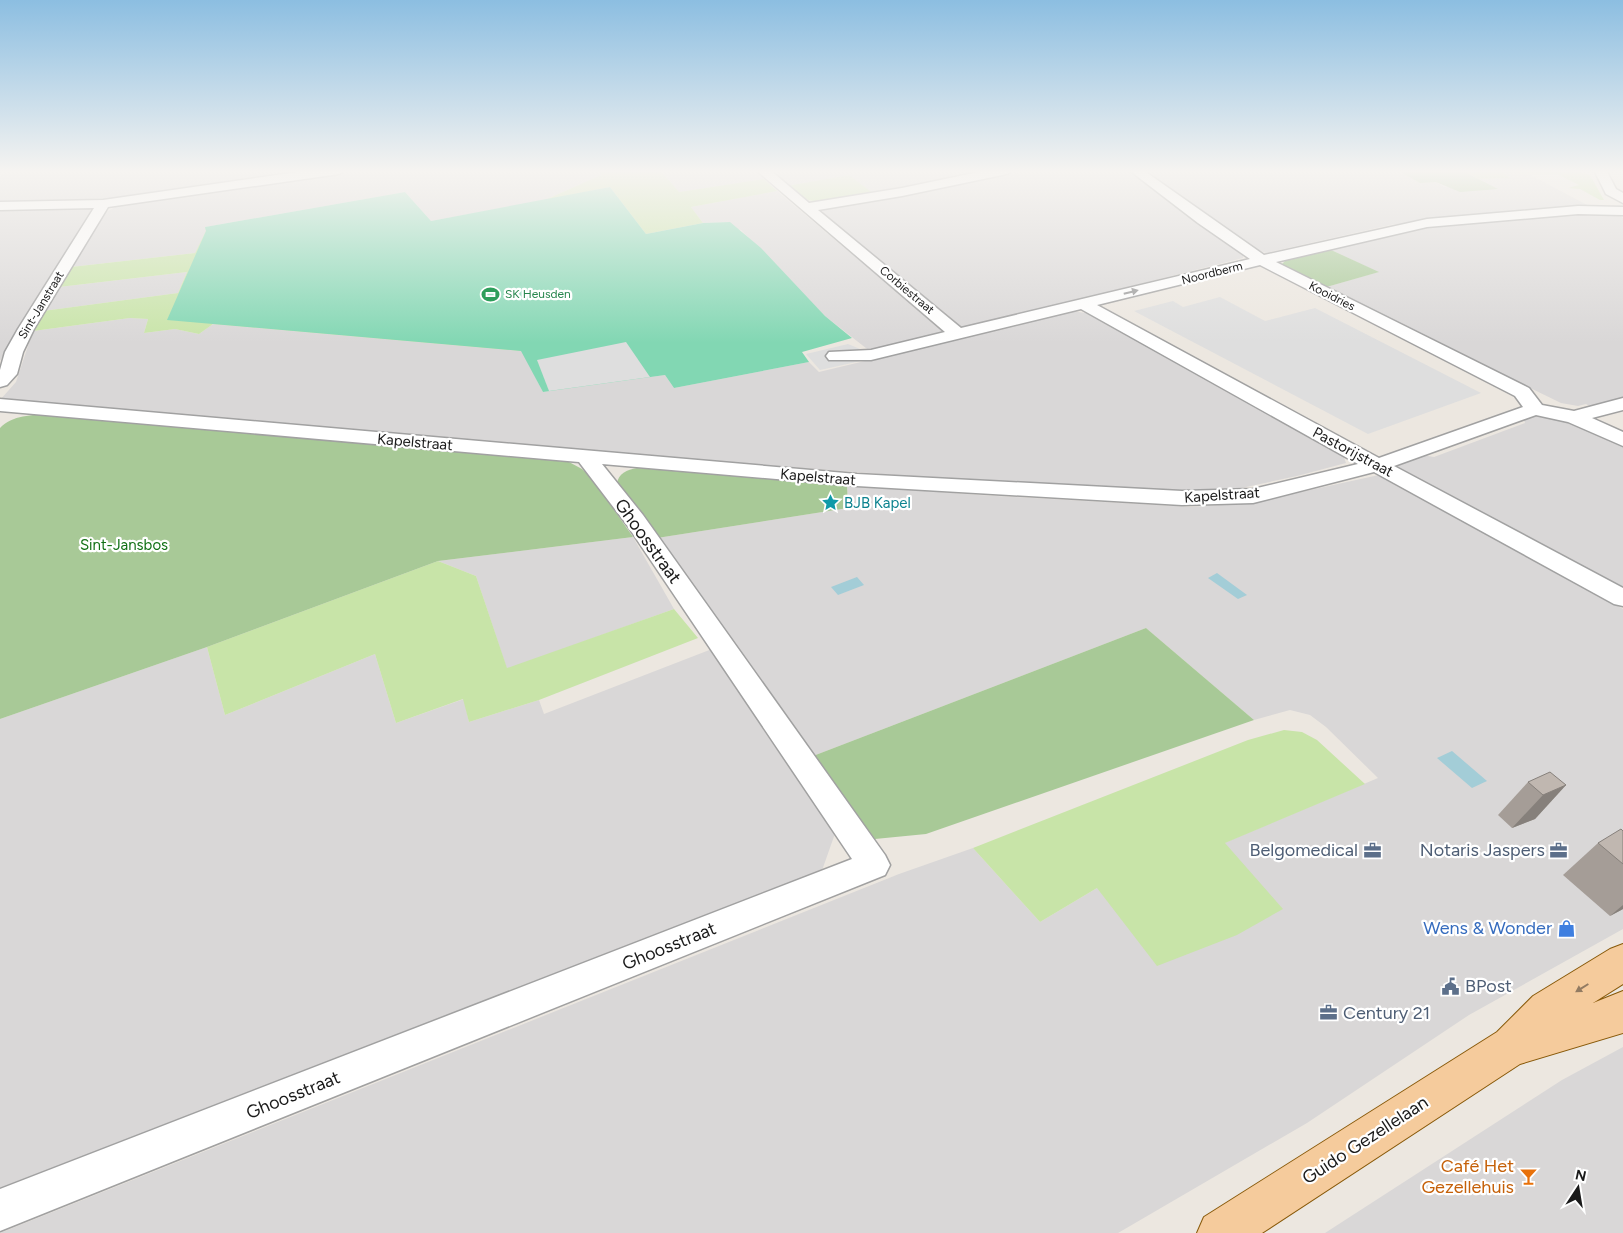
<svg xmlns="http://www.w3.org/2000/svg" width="1623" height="1233" font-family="Figtree,sans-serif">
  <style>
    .residential { fill: #d9d7d7 }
    .grass { fill: #c8e4a8 }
    .forest { fill: #a8c997 }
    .pitch { fill: #82d7b3 }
    .parking { fill: #dedede }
    .water { fill: #a3cdd7 }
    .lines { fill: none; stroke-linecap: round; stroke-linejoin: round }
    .minor-casing { stroke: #a1a1a1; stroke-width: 3 }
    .major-casing { stroke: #885909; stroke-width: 2 }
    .minor { fill: #fff; fill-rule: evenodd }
    .major { fill: #f5cb9c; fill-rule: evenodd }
    .wall { fill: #a59d97 }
    .shaded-wall { fill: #86807b }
    .building { fill: #c0b7b0; stroke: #86807b }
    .oneway { fill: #989898 }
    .oneway2 { fill: #927b62 }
    .labels { text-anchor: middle; stroke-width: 4.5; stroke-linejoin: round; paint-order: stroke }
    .far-street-label { font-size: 12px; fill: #1a1a1a; stroke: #fff }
    .far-leisure-label { font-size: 12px; fill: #27864d; stroke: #fff; text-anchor: start }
    .street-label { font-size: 15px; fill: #1a1a1a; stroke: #fff }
    .culture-label { font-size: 15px; fill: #0d838f; stroke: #fff; text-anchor: start }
    .park-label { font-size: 15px; fill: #117015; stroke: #fff }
    .near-street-label { font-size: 18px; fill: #1a1a1a; stroke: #fff }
    .near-service-label { font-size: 18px; fill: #4e5e75; stroke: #fff; text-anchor: end }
    .near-shop-label { font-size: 18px; fill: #366cbe; stroke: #fff; text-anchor: end }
    .near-food-label { font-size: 18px; fill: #c56008; stroke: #fff; text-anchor: end }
  </style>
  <rect width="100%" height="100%" fill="#ece7e0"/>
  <g class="residential">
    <polygon points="3,170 99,171 324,170 121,200 0,204 0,177"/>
    <polygon points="352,170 597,170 601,175 545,200 431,221 405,192 205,227 207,231 195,253 71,267 106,212 117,206"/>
    <polygon points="660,170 753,170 764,179 679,192"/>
    <polygon points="767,170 995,170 874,194 849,175 787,186"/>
    <polygon points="1029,170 1129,170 1233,246 1243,255 1243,258 968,327 960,326 822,213 824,208"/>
    <polygon points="1143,170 1397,170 1420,183 1436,182 1444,187 1497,189 1479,179 1509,178 1503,173 1525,172 1589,206 1425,220 1390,225 1266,253 1253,248"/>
    <polygon points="777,191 941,329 942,332 940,335 871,352 825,316 741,230 737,229 729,222 703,223 691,207"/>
    <polygon points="87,207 92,212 15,333 0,361 0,208"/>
    <polygon points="1593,213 1619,215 1623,218 1623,399 1591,407 1586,404 1578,406 1561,403 1323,288 1378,272 1329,249 1431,227"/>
    <polygon points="187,272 178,293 43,311 59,287"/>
    <polygon points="1073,311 1091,314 1342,452 1346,463 1297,476 1232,490 1184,493 935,478 654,457 354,432 0,400 16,382 33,331 130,318 148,319 144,333 175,329 199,334 213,324 522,351 543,392 665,375 674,388 809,362 819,372"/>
    <polygon points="1532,414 1578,422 1623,444 1623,587 1599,574 1595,577 1396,467 1397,465 1422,455 1434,457 1525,423 1523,417"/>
    <polygon points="1379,475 1388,478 1623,609 1623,929 1469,1015 1307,1123 1118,1233 0,1233 899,874 973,848 1040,922 1097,888 1224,843 1378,778 1326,727 1310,715 1290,710 1254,720 1146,628 813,756 657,538 848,508 847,485 979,495 1191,507 1251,503"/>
    <polygon points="633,537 674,609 507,669 476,576 438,561"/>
    <polygon points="207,647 225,715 375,654 396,723 464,699 469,722 539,700 544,714 712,649 837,828 820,876 0,1192 0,719"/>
    <polygon points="1623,1047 1623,1233 1325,1233 1562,1080"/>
  </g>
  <g class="grass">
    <polygon points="597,170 660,170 679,192 764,179 777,191 691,207 703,223 646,234 610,187 545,200 601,175"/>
    <polygon points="1461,170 1572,170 1590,175 1604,200 1600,200 1580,189 1568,188 1579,185 1557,174 1504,173 1510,178 1479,179"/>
    <polygon points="849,175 874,194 819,202 808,200 787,186"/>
    <polygon points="205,227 522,351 213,324 199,334 175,329 144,333 148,319 130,318 33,331 43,311 178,293 187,272 59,287 71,267 195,253 206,231"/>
    <polygon points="438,561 476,576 507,668 674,609 698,638 539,700 469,722 463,699 396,723 375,654 225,715 207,647"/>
    <polygon points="1284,730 1302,732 1317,740 1365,784 1225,843 1283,909 1237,935 1157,966 1097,888 1040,922 973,848 1248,740"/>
  </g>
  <g class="forest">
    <polygon points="1397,170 1461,170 1498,189 1460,192 1436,182 1420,183"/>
    <polygon points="1329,249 1379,272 1323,288 1288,270 1282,264 1285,261"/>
    <path d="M49,414l520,48 13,7 10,9 41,59 -195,24 -231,86 -207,72v-291c12,-13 33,-13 49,-14z"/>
    <path d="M637,468l210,17 1,23 -191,30 -40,-54c1,-11 10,-14 20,-16z"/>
    <polygon points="1146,628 1254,720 926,834 875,839 813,756"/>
  </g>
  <polygon class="pitch" points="610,187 646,234 703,223 730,222 761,248 825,316 852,338 802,352 809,362 674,388 665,375 543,392 521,351 167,320 206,231 205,227 405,192 431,221"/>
  <g class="parking">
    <polygon points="1220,297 1265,321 1315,308 1481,393 1368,434 1134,311 1173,301 1183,307"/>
    <polygon points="626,342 650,377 549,391 537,360"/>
    <polygon points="848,344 860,349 870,359 820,370 806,354"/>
  </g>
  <g class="water">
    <polygon points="1217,573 1247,595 1238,599 1208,578"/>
    <polygon points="857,577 864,585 838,595 831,587"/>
    <polygon points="1452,751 1487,781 1472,788 1437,758"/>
  </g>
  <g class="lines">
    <defs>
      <g id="minor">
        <polygon points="312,170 345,170 339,174 108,207 34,329 23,352 17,374 7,385 0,387 0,370 5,352 18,329 94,208 0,210 0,202 103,200"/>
        <path d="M756,170h14l39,33 93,-15 86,-18h25l-6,4 -105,22 -84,14 143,118 289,-69 -52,-36 -69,-53h14l121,85 163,-36 151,-13 45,1v8l-45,-1 -151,13 -151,35 253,126 13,17 32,6 49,-13v12l-31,8 31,14v14l-55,-24 -32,-7 -142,51 229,122v18l-9,-2 -240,-132 -121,31 -71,2 -325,-19 -255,-22 41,51 242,340 5,10 -5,10 -885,356v-42l852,-330 -225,-334 -48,-63 -579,-51v-12l857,75 325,17 71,-2 105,-25 -277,-155 -210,51h-42l-3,-4 3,-4 42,-2 74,-18zM1260,265l255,131 8,11 -144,51 -282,-153z"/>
        <polygon points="1594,170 1606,170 1616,189 1623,193 1623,203 1606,194"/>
      </g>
      <polygon id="major" points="1623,944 1623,984 1593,1003 1623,991 1623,1033 1520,1064 1262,1233 1197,1233 1204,1217 1497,1032 1533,996 1610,949"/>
    </defs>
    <use href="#minor" class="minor-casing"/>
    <use href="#major" class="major-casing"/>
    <use href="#minor" class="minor"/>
    <use href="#major" class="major"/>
  </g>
  <g class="wall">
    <polygon points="1528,782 1566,785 1535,819 1512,828 1498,815"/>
    <polygon points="1623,831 1623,909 1610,916 1563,875 1598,843"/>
  </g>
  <g class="shaded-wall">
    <polygon points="1566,785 1535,819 1512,828 1543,795"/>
    <polygon points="1623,905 1623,909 1610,916"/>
  </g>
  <g class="building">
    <polygon points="1550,772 1566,785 1543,795 1528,782"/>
    <polygon points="1621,829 1623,831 1623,864 1598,843"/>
  </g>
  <defs><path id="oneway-solid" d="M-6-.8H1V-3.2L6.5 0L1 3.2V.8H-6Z" transform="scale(1.25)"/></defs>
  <use class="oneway" href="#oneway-solid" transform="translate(1131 292) rotate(-14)"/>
  <use class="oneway2" href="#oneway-solid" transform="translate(1582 988) rotate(148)"/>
  <linearGradient id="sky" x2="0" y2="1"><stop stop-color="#8cbee1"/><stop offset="0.5" stop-color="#f6f4f1"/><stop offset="1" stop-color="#f6f4f1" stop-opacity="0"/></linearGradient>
  <rect width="1623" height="343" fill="url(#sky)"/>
  <defs>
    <symbol id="stadium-bare" viewBox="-9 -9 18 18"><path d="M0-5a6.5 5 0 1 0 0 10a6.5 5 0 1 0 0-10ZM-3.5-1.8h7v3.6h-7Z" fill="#2e9e5b" stroke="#fff" stroke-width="2.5" paint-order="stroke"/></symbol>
    <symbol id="sight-bare" viewBox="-9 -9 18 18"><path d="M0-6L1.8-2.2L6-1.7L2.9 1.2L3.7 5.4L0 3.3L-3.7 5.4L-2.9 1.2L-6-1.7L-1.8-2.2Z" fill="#0f9aa8" stroke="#fff" stroke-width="2.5" paint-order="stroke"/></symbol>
    <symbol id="office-bare" viewBox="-9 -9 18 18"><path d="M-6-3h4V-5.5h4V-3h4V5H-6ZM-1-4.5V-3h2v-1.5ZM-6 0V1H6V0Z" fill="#5c6f8a" stroke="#fff" stroke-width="2.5" paint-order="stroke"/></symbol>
    <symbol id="shop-bare" viewBox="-9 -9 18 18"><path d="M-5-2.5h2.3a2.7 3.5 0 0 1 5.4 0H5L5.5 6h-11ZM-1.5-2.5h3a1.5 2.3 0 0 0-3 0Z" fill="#3f7fe0" stroke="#fff" stroke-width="2.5" paint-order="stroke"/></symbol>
    <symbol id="civic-bare" viewBox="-9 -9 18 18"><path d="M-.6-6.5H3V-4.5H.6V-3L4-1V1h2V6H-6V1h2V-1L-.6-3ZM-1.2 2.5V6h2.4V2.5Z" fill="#5c6f8a" stroke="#fff" stroke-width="2.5" paint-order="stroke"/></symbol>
    <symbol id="bar-bare" viewBox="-9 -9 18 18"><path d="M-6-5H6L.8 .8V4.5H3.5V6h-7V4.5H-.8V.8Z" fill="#e8710a" stroke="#fff" stroke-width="2.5" paint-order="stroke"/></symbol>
  </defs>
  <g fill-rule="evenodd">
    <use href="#stadium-bare" x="478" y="282" width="25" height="25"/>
    <use href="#sight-bare" x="818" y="490" width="25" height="25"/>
    <use href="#office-bare" x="1360" y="838" width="25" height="25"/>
    <use href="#office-bare" x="1546" y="838" width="25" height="25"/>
    <use href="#shop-bare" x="1554" y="916" width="25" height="25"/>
    <use href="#civic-bare" x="1438" y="974" width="25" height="25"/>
    <use href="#office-bare" x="1316" y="1000" width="25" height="25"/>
    <use href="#bar-bare" x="1516" y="1164" width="25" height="25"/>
  </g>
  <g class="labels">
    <g class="far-street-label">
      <text transform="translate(1212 273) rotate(-14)" y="4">Noordberm</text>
      <text transform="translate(907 290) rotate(40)" y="4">Corbiestraat</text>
      <text transform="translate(1332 296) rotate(27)" y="4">Kooidries</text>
      <text transform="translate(41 305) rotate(-59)" y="4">Sint-Janstraat</text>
    </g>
    <g class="far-leisure-label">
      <text x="505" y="298">SK Heusden</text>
    </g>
    <g class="street-label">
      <text transform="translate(415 442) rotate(5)" y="5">Kapelstraat</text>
      <text transform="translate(1353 452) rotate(28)" y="5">Pastorijstraat</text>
      <text transform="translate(818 477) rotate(5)" y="5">Kapelstraat</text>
      <text transform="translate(1222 495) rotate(-4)" y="5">Kapelstraat</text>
    </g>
    <g class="culture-label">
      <text x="844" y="508">BJB Kapel</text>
    </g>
    <g class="park-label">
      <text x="124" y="550">Sint-Jansbos</text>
    </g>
    <g class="near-street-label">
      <text transform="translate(648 541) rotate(54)" y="6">Ghoosstraat</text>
      <text transform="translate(669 946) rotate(-22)" y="6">Ghoosstraat</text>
      <text transform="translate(293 1095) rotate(-22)" y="6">Ghoosstraat</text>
      <text transform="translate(1365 1140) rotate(-33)" y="6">Guido Gezellelaan</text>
    </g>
    <g class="near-service-label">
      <text x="1358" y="856">Belgomedical</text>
      <text x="1545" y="856">Notaris Jaspers</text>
      <text x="1465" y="992" text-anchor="start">BPost</text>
      <text x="1343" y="1019" text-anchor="start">Century 21</text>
    </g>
    <g class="near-shop-label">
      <text x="1552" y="934">Wens &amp; Wonder</text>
    </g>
    <g class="near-food-label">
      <text x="1514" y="1172">Café Het<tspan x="1514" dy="21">Gezellehuis</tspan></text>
    </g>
  </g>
  <g transform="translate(1578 1188) rotate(12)" stroke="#ffffff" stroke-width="4" paint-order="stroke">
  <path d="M0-4L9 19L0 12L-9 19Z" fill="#1a1a1a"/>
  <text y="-8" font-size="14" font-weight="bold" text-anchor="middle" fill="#1a1a1a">N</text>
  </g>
</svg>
